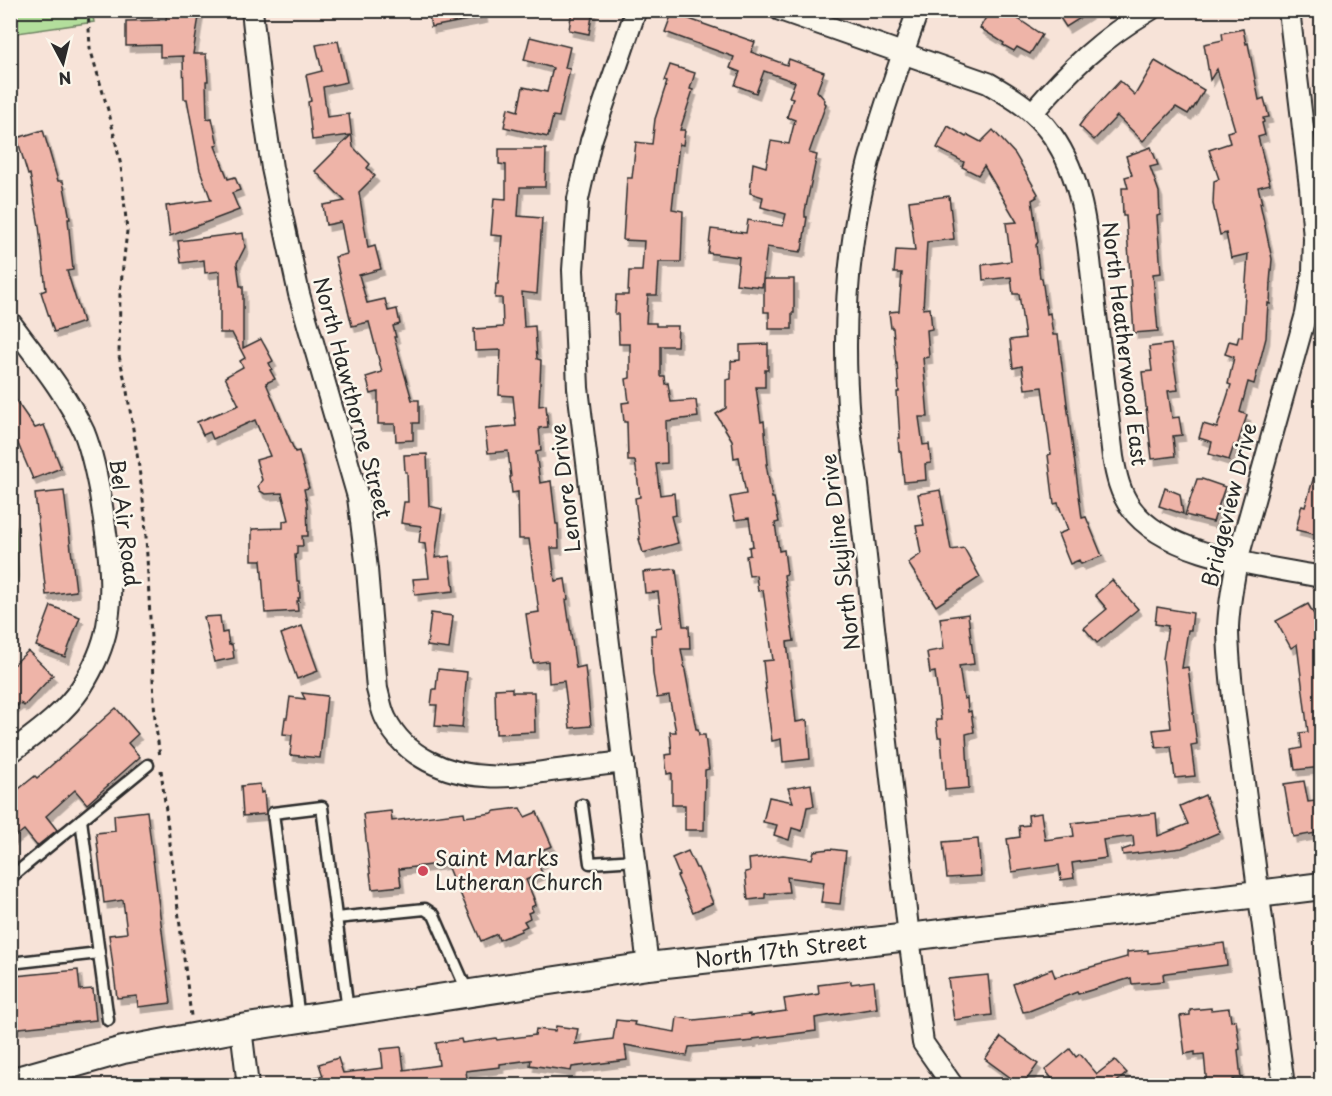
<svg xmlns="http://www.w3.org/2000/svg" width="1332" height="1096" font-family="'Playpen Sans',sans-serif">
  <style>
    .green { fill: #b3de9c; stroke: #6f8464; stroke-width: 1.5 }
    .building { fill: #eeb4a8; stroke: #2b2b2b; stroke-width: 1.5; filter: url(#shadow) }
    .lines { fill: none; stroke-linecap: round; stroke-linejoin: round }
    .service-casing { stroke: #2b2b2b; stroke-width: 15 }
    .minor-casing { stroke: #2b2b2b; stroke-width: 24 }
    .tertiary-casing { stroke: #2b2b2b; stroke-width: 30 }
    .path { stroke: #2b2b2b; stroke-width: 3; stroke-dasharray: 4.5 4.5; stroke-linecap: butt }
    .service { stroke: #fbf7ec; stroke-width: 10 }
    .minor { stroke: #fbf7ec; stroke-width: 20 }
    .tertiary { stroke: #fbf7ec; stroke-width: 26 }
    .poi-dot { fill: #d1495b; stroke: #fbf7ec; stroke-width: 2 }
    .labels { text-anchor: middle; stroke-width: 5; stroke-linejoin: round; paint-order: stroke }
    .street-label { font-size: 21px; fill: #2b2b2b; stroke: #fbf7ec }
    .poi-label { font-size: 21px; fill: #2b2b2b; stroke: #fbf7ec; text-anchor: start }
  </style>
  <defs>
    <filter id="shadow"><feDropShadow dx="3.5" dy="6" stdDeviation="0" flood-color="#0004"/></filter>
  </defs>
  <rect width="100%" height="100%" fill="#f7e3d8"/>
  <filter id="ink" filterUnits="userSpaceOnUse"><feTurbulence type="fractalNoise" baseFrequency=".0167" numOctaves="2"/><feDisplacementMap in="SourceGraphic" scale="12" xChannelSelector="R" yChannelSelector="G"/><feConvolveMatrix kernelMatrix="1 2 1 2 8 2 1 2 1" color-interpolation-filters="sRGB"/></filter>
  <g filter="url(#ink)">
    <g class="green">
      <polygon points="11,10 92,11 94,22 11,34"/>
      <polygon points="11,488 16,532 18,576 11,620"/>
    </g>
    <g class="building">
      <polygon points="167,10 200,10 193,54 206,54 208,81 206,81 207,119 212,118 218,145 215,146 228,179 235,177 240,190 232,193 239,210 170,236 166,206 211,200 200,170 187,99 184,99 183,56 160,57 160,45 126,46 126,21 166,20"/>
      <polygon points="428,10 483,10 484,17 431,27"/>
      <polygon points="572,10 593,10 589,34 569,30"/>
      <polygon points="990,10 1005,10 1042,35 1030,54 1017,47 1014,51 1003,45 1004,43 980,28"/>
      <polygon points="1055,10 1093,10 1066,27"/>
      <polygon points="672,13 755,42 751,52 787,65 789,59 824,72 817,91 825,100 824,102 826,104 809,153 817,155 805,211 805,217 807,217 802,250 801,250 800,252 767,247 762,287 736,284 739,257 708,253 711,229 746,233 748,220 783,226 786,214 761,207 763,197 750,193 753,163 766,167 771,141 789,144 795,120 787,117 793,98 789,97 795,82 764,71 756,93 735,85 740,72 730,68 734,57 665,32"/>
      <polygon points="1243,29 1246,44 1248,43 1259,100 1264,98 1269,117 1263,118 1264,122 1262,123 1265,135 1258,137 1270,184 1258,187 1262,203 1260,203 1272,259 1270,283 1271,283 1270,304 1268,303 1266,338 1254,384 1248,382 1240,412 1247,415 1237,446 1234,445 1229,460 1209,454 1212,442 1199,438 1203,424 1217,428 1231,385 1228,384 1234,357 1225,354 1229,341 1237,343 1239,336 1242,337 1248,254 1231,258 1226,233 1220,235 1213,204 1214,181 1219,179 1209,150 1230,143 1227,132 1235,130 1217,69 1210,80 1204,44 1223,40 1222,33"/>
      <polygon points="530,37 570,47 565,68 570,69 559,117 553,116 548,137 504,127 508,108 518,111 523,87 547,92 553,68 524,60"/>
      <polygon points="338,41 347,82 323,87 327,117 349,114 353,147 370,164 367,168 375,176 359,192 368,248 375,246 381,269 359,275 367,303 385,299 388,311 397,309 400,324 393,326 396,337 394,337 412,400 419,400 419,423 413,423 413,440 396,441 395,424 378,424 378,392 371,394 366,377 382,372 369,322 352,326 335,257 347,254 341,222 326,225 323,205 345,201 315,171 351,135 312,140 308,102 311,101 306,75 322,71 316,45"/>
      <polygon points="1155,61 1204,90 1193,109 1192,108 1188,114 1176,107 1143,141 1117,116 1094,140 1079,126 1084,119 1120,81 1135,95"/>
      <polygon points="670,65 695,73 690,89 693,90 680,130 685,130 683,145 679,144 672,209 683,211 681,262 659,262 657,295 648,295 646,323 656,323 656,326 678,326 677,346 660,346 660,376 664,376 665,384 668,383 671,402 696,400 698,417 666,421 667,463 656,464 660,495 674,493 676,515 671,516 678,543 643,553 639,539 640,539 635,498 640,497 635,461 628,461 627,422 624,422 622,403 629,402 626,379 630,378 630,344 619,344 618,314 615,314 616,295 628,295 629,271 642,271 644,241 623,240 627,178 632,178 636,142 652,144 655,119 667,82 664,81"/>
      <polygon points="948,126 966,137 968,135 981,142 993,130 1015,154 1038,194 1036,196 1037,197 1032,200 1038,242 1036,245 1040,278 1042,278 1047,314 1050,313 1053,335 1058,335 1082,518 1086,517 1102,556 1081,564 1079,560 1070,564 1058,534 1068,530 1058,503 1054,504 1048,455 1051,454 1042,387 1025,389 1022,366 1013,368 1010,340 1025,338 1019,294 1013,294 1011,277 983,280 982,265 1011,261 1006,223 1017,222 984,166 978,175 962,167 964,162 937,148"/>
      <polygon points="43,130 58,181 63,181 70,219 68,219 73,270 67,271 83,322 54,332 41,292 46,290 39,226 30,174 28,175 17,138"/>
      <polygon points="1151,147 1158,165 1150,167 1159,192 1160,215 1157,216 1161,273 1153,274 1158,331 1134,333 1126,216 1123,216 1122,188 1128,188 1125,177 1132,175 1126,156"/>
      <polygon points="499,149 546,149 545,187 520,187 518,216 542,218 537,294 522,292 524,327 535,326 537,359 541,360 539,406 546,405 548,427 539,428 541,451 536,452 540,483 551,481 556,524 558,524 559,548 551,548 555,581 565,579 568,599 566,600 576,668 585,666 591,726 570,728 564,681 549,683 548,661 533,663 526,614 539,612 529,539 519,539 518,492 512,493 510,477 511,477 508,451 488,453 485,429 516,426 513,396 499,395 501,350 475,351 474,329 503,327 502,298 495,298 496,284 498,284 502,236 491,235 494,198 506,199 506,165 499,164"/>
      <polygon points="949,196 954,239 927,242 923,309 930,308 932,329 927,330 929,357 923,358 928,417 919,417 923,445 929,444 931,463 925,464 926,480 904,482 901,452 899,451 898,438 900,438 897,392 899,392 897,363 896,364 893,328 891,328 889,312 899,311 902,273 894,273 896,250 915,251 909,201"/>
      <polygon points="243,233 245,247 237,263 240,286 243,286 243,348 261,339 273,361 269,363 272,369 270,370 275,379 266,383 295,452 299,451 309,488 304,489 307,503 308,536 302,536 303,546 297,546 297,554 295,555 297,581 299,581 300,598 298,598 299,601 297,601 298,611 265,613 261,560 252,560 252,529 283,528 283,521 289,520 282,493 265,494 260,491 258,486 262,480 256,460 270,456 255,420 213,439 210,432 203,435 197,422 239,405 225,377 243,367 240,361 245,358 232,333 220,333 220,271 205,273 204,260 181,263 178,241"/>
      <polygon points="764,279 794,279 794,313 792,313 792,329 769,329 769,312 764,312"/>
      <polygon points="768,344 768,370 765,370 765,387 756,387 761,422 764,421 768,464 766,464 772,498 774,498 779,522 775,523 779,551 784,550 787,574 784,575 794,641 787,642 796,722 807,720 810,759 783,762 781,739 772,741 765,689 766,689 763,661 773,660 763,590 758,591 756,575 749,576 746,556 750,555 749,547 753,546 749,518 735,520 730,497 746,494 739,457 734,458 732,440 716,414 726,408 726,380 731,379 731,361 740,360 740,345"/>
      <polygon points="1171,344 1178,390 1168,391 1172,418 1179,417 1182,435 1173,436 1175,456 1152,459 1142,372 1152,371 1149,347"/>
      <polygon points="10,392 35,428 44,425 61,468 33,479 10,425"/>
      <polygon points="427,454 429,506 442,509 435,558 450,556 454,591 415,595 413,579 429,578 425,544 419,543 421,526 401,523 404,502 408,502 407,472 405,472 404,455"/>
      <polygon points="1318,463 1322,464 1322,536 1296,530 1301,508 1302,506 1305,507"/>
      <polygon points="1197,479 1202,479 1225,487 1213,522 1185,515"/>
      <polygon points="1165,488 1180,494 1183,514 1159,506"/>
      <polygon points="940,490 951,550 964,548 980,577 936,606 908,563 921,554 916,526 924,525 918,494"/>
      <polygon points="64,491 76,591 46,595 35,494"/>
      <polygon points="676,569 683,626 689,626 690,649 681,649 696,729 698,729 699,735 705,735 709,769 705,770 704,830 685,830 685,805 672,805 672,773 667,774 665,755 672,754 670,732 676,732 669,696 657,698 653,674 651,635 656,635 656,628 662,627 658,592 645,593 643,572"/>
      <polygon points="1112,580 1138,609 1097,643 1084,628 1107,609 1095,595"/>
      <polygon points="1308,604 1322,628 1322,767 1295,770 1292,750 1302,748 1300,733 1308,732 1297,644 1291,648 1276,621"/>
      <polygon points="51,606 80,617 65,657 36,646"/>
      <polygon points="1157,607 1193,613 1191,630 1188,630 1182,668 1188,667 1194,713 1193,713 1197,744 1191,745 1195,776 1175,778 1171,746 1156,748 1153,730 1171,728 1163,659 1168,626 1155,624"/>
      <polygon points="431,613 453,616 449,649 427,646"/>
      <polygon points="968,614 974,664 959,666 964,699 967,698 968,712 971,711 974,732 966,734 969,788 945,790 941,737 938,737 936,720 941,720 935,672 930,673 927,652 944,649 940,618"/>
      <polygon points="220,616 222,633 227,632 229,645 232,644 234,658 214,662 204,617"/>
      <polygon points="302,626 318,671 297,679 281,634"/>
      <polygon points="28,651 53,675 24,706 21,703 10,711 10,668"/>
      <polygon points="438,669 467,672 462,728 435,726 437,705 431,705 433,689 436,689"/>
      <polygon points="512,688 512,692 534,692 535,732 496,734 495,689"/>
      <polygon points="302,693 327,696 320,758 290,755 292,735 283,734 285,718 287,718 290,697 305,699"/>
      <polygon points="116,708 138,734 128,743 140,757 87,804 75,790 46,816 57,830 37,846 24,830 10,841 10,796 35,776 37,778"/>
      <polygon points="1304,781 1308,802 1315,801 1317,811 1322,810 1322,832 1293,837 1284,784"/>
      <polygon points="260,784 261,793 264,792 266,814 243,816 241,786"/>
      <polygon points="811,784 814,806 807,807 802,831 792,828 789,840 774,835 777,825 763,822 769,797 793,802 788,788"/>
      <polygon points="1205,795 1220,832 1182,848 1123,855 1122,850 1134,846 1133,836 1103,840 1106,858 1072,863 1074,878 1061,880 1059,865 1012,872 1007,839 1020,837 1019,826 1029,825 1028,815 1041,813 1045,840 1074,836 1072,823 1156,813 1158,836 1188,824 1180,806"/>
      <polygon points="520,808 525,817 537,812 552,846 539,851 544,862 538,864 542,873 526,880 534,899 533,899 535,905 531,907 533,911 528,913 530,918 524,921 527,926 521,929 521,931 499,940 497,934 481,941 454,879 453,880 446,863 399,869 401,886 372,889 363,814 391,811 392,821 464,812 465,817 492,813 495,811"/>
      <polygon points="147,811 171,1003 138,1007 137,996 117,998 109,935 127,933 123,900 104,903 96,833 115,831 114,815"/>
      <polygon points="978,839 981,876 947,878 943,842"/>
      <polygon points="830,849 846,851 840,904 821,902 824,882 787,877 789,892 765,894 765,898 748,900 745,872 750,871 749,859 783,855 812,859 814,851"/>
      <polygon points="688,851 696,868 698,868 713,903 693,912 677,876 679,875 672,858"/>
      <polygon points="1224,943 1227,965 1166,973 1163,974 1164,981 1132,984 1131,978 1078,994 1077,992 1029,1011 1023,1012 1013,984 1052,969 1055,977 1127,957 1127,952 1148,950 1148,953"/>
      <polygon points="78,970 80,990 93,989 96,1020 10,1029 10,997 17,997 15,976"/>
      <polygon points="988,975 992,1015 954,1020 948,979"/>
      <polygon points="851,981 851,984 874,981 877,1008 815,1018 816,1031 753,1039 753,1041 689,1047 687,1056 625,1045 627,1060 572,1067 571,1071 530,1065 531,1060 500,1064 500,1067 466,1071 468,1086 316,1086 315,1077 323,1076 319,1064 338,1058 343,1073 383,1068 381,1049 401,1047 404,1070 439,1065 436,1043 461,1039 462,1043 496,1038 497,1040 535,1035 536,1029 555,1031 556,1026 578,1029 575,1044 613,1039 616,1020 635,1022 634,1025 675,1032 677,1017 694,1020 750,1014 750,1016 786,1011 784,999 819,994 818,985"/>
      <polygon points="1211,1008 1211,1010 1229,1008 1231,1021 1236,1020 1240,1049 1238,1050 1241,1079 1233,1079 1234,1086 1207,1086 1204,1054 1195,1055 1195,1052 1185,1054 1180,1016 1190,1015 1190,1010"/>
      <polygon points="1001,1037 1038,1064 1022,1086 985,1059"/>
      <polygon points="1070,1049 1076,1057 1080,1054 1097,1074 1115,1060 1127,1073 1112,1086 1058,1086 1045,1070"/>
    </g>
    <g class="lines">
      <defs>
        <g id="service">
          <polyline points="582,805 590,863 636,860"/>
          <polyline points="81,820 108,1020"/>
          <polyline points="10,878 148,765"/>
          <polyline points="336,918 425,909 434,915 468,993"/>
          <polyline points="10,963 99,953"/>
          <polyline points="299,1019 273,813 322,807 348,1011"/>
        </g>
        <g id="minor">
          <path d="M252,10l9,83 11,75 27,126 59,203 9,72 10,120c3,10 4,21 9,30 19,38 60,55 100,57 21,2 43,-2 64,-5 25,-3 49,-6 74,-9"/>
          <polyline points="636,10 591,141 578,199 573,270 578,388 648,966"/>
          <path d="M780,10l208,73c26,15 46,27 64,52 35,49 36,113 43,171 6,51 12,101 18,151 3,18 7,36 18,51 35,49 135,58 191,69"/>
          <path d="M918,10c-25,73 -53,147 -64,223 -9,61 -10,124 -5,186 2,19 5,39 8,58l52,460 14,106 30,43"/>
          <path d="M1033,112c36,-42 69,-74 117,-102"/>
          <path d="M10,322c26,35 56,71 74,110 8,20 12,41 16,62 7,43 15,89 7,132 -4,22 -14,43 -26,62 -18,27 -46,46 -71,65"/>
          <polyline points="241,1028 248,1086"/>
          <path d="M1284,1086l-50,-379c-3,-27 -6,-54 -6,-80 1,-23 5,-44 9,-66l69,-247 7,-43 1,-32 -4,-52 -21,-177"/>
        </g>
        <g id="tertiary">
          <path id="s1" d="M10,1082l113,-32 118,-22 407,-62 261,-29 413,-51"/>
        </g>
      </defs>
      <use href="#service" class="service-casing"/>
      <use href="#minor" class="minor-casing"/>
      <use href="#tertiary" class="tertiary-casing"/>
      <g class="path">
        <polyline points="88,10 90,48 110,117 121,166 127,231 120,293 119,356 126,385 138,460 145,516 155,720 160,757"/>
        <polyline points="161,770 191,1016"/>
      </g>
      <use href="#service" class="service"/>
      <use href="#minor" class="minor"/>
      <use href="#tertiary" class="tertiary"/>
    </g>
  </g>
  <circle class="poi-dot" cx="423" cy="871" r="6"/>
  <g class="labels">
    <g class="street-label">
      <text transform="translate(1124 344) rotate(83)" y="7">North Heatherwood East</text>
      <text transform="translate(352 398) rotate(75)" y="7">North Hawthorne Street</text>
      <text transform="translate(566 488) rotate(-97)" y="7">Lenore Drive</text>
      <text transform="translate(1230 505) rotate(-76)" y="7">Bridgeview Drive</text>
      <text transform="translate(124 523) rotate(83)" y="7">Bel Air Road</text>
      <text transform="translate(841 552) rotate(-97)" y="7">North Skyline Drive</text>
      <text dy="7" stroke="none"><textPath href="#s1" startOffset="783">North 17th Street</textPath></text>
    </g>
    <g class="poi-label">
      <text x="435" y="866">Saint Marks<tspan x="435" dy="24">Lutheran Church</tspan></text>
    </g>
  </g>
  <rect width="1332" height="1096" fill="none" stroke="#fbf7ec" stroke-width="36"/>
  <rect x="18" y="18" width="1296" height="1060" fill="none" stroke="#2b2b2b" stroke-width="2" filter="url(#ink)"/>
  <g transform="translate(63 63) rotate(173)" stroke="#fbf7ec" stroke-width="4.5" paint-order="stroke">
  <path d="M0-4.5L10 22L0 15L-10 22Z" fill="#2b2b2b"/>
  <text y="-9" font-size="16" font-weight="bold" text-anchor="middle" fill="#2b2b2b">N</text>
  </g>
</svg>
